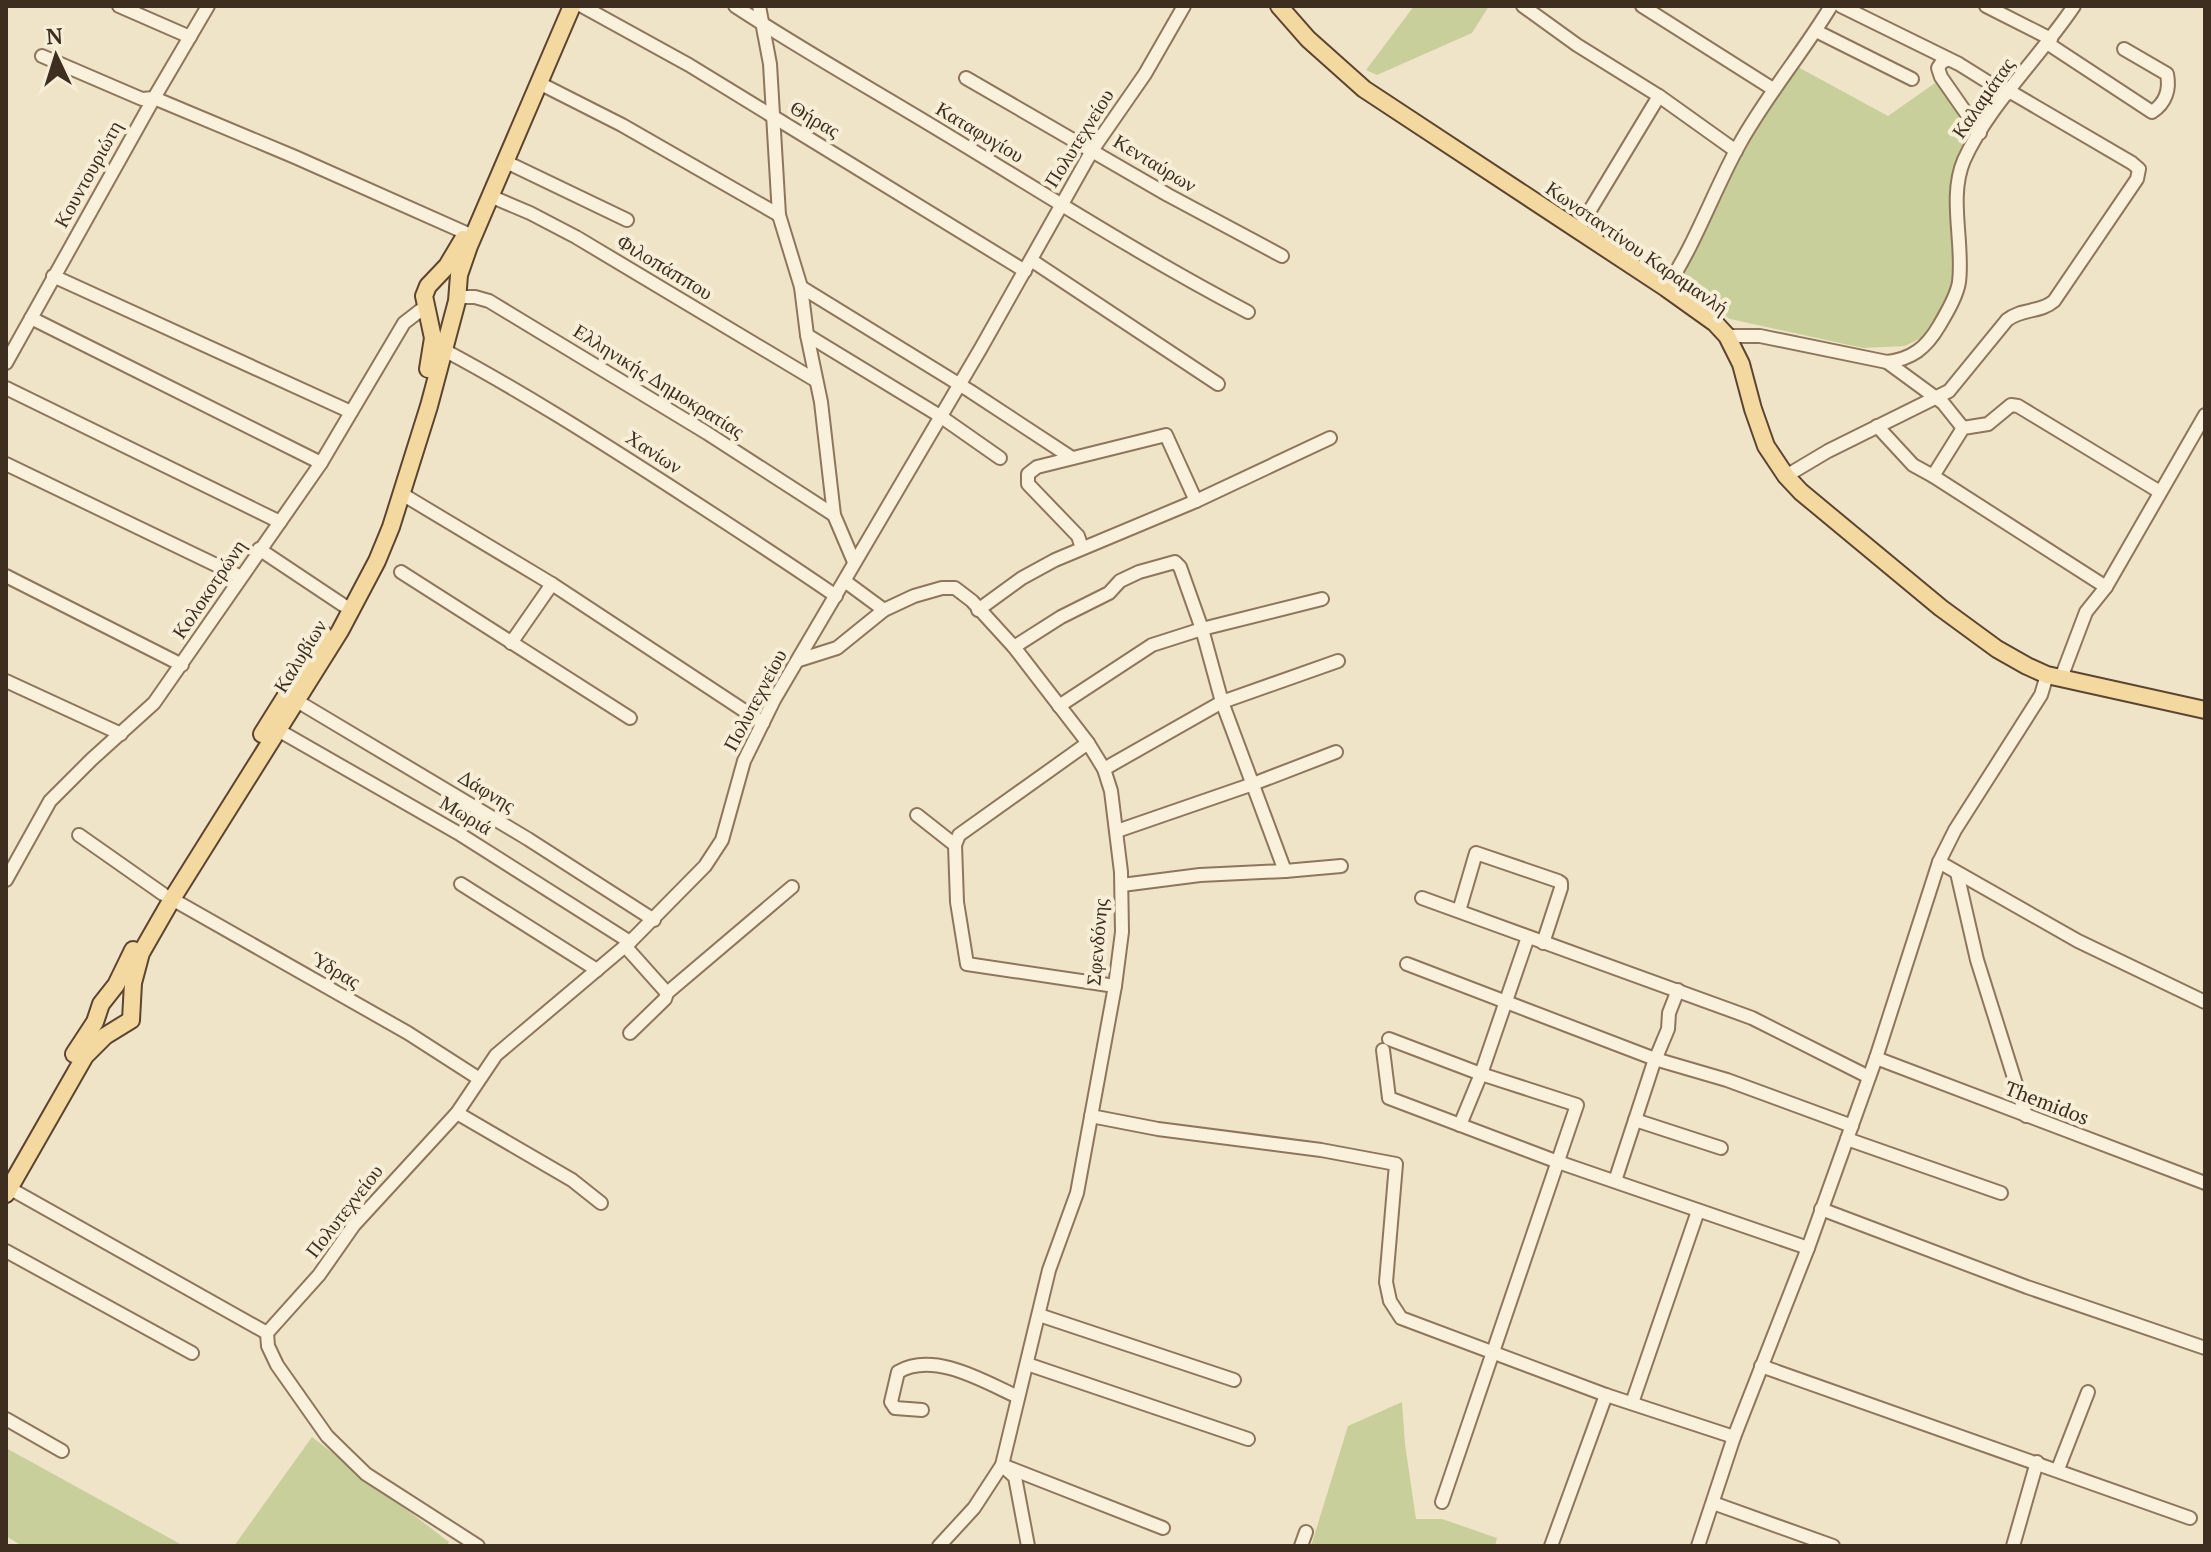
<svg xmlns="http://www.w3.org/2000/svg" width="2211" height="1552" font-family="'PT Serif',serif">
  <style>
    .green { fill: #c9cf9b }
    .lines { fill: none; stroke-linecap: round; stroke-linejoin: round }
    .minor-casing { stroke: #8d765c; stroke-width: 16 }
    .major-casing { stroke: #5b4430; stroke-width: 20 }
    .minor { stroke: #faf1dc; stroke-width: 12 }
    .major { stroke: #f3d9a0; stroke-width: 16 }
    .labels { text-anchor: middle; stroke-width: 8; stroke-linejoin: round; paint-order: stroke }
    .street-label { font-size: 20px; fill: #3d2e20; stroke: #f7eed8 }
  </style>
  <rect width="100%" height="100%" fill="#f0e4c8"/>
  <g class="green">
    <polygon points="1414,6 1489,6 1472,33 1377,75 1366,70"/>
    <path d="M1798,67l90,49 47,-33 9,8 19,30 2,19 -13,37 1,104 -16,35 -16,22 -16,8 -42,2 -101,-22 -32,-7 -51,-36c32,-76 69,-142 112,-212z"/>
    <polygon points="1402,1402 1405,1444 1416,1519 1442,1519 1497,1538 1495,1546 1311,1546 1348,1426"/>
    <polygon points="312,1437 449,1542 447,1546 234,1546"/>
    <polygon points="6,1448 184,1546 22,1546 6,1536"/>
  </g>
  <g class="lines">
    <defs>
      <g id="minor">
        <polyline points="119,6 190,37"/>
        <polyline points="582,6 689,65 1025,271"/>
        <path d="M735,6c70,46 142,86 214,130 99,60 196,122 299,176"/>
        <polyline points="759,6 770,64 779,215 801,287 807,335 821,402 834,515 854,562"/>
        <polyline points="1523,6 1577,45 1659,96 1736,151"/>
        <polyline points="1642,6 1773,89"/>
        <polyline points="1841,6 1959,64 2007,94"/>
        <polyline points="1986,6 2051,39"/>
        <polyline points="1816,31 1912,79"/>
        <path d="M2047,43l105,69c14,-9 18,-23 15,-38l-43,-25"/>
        <polyline points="42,56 142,99 154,98 295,157 466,233"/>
        <polyline points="1947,60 1942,62 1938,68 1941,77 1980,133"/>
        <polyline points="966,78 1168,195 1282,256"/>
        <polyline points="541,84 622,125 779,215"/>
        <polyline points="504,161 627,220"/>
        <polyline points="490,196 530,213 576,237 815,380"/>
        <polyline points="1578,230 1659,96"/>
        <polyline points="1031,260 1218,384"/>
        <polyline points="53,276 351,412"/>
        <polyline points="801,287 970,391 1072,458"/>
        <path d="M1666,288c30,-45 47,-96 73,-143 27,-49 63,-91 92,-139"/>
        <polyline points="457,297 475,297 489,301 707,433 834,515"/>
        <polyline points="31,318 321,463"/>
        <polyline points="807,335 940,416 1000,458"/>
        <path d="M1727,336h33l127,26c25,-3 39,-14 52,-36 7,-12 18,-30 20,-44 5,-39 -11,-85 5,-122 25,-55 76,-103 110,-154"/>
        <path d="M444,350c77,41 151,88 224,135 57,37 113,73 168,111"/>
        <polyline points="1887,362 1943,403 1963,428"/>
        <polyline points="6,363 154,98 208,6"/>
        <polyline points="6,388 280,522"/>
        <polyline points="1877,426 1913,465 1933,476 1963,428 1988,424 2011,405 2018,406 2160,492"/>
        <polyline points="6,464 241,577"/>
        <path d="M1786,476l42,-25 121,-60 58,-71c15,-12 33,-7 47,-19l83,-122 2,-10 -7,-6 -123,-72"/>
        <polyline points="1933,476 2106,587"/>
        <polyline points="402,494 552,584 763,723"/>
        <polyline points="1196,501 1330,438"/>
        <polyline points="259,549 343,605"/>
        <polyline points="401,572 630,718"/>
        <polyline points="6,576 182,665"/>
        <polyline points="846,582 884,610 914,596 942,588 955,588 972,601 1014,647 1088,743 1104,769 1111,791 1121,872 1122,932 1115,986 1077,1193 1049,1270 1002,1465 974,1508 939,1546"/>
        <polyline points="978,610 1022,578 1055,560 1196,501 1166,435 1037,467 1028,474 1028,484 1078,536 1082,548"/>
        <polyline points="511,643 552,584"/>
        <polyline points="1014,647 1061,617 1109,593 1120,581 1139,572 1175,562 1180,567 1202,629 1222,702 1285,871 1341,866"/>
        <polyline points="799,660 837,648 884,610"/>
        <polyline points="2061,678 2086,612 2106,587 2205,415"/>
        <polyline points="6,681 121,734"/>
        <polyline points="297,701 528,839 654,920"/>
        <polyline points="1059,706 1152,645 1202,629 1322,599"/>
        <polyline points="278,730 458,833 630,942"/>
        <polyline points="1104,769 1222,702 1338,661"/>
        <polyline points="917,815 955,845 957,902 967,964 1115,986"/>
        <polyline points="1117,831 1253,784 1336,752"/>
        <polyline points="79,835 163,894"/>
        <polyline points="955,845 959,835 1088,743"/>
        <polyline points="1939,862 2078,941 2205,1002"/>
        <polyline points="1957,873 1977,960 2026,1116"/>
        <polyline points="6,880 50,801 91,760 154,703 321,463 404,323 426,306"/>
        <polyline points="461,884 597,970"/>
        <polyline points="1122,885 1200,875 1285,871"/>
        <polyline points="1422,898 1752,1018 1869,1077"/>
        <polyline points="172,899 408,1033 478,1078"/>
        <polyline points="1459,911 1476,853 1558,881 1561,883 1561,888 1543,943"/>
        <polyline points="625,946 667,993 665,999 630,1033"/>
        <polyline points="1407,964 1655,1059 1727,1080 1852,1126"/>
        <polyline points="667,993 792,887"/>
        <polyline points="1389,1039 1481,1074 1577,1105 1442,1502"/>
        <polyline points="1383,1050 1389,1098 1558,1162 1808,1248"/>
        <polyline points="1876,1058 2205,1183"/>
        <polyline points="457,1113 572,1180 601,1203"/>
        <polyline points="1091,1116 1158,1129 1321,1150 1396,1164 1386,1282 1390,1301 1401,1318 1606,1395 1734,1437"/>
        <polyline points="1635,1120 1653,1065 1668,1029 1669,1013 1678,990"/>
        <polyline points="1460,1125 1481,1074 1528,937"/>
        <polyline points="1847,1139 2001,1193"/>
        <polyline points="1615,1181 1635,1120 1721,1148"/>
        <polyline points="9,1188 267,1333"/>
        <polyline points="1821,1209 2027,1287 2205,1348"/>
        <polyline points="6,1251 192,1353"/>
        <polyline points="1039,1315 1234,1380"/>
        <polyline points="267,1333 319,1275 354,1225 457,1113 496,1055 630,942 705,866 722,840 744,761 774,700 981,348 1093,149 1145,74 1184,6"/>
        <polyline points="267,1333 268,1346 277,1365 327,1436 366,1474 478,1546"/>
        <polyline points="1027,1364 1248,1439"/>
        <polyline points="1761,1366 2190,1518"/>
        <polyline points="1632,1403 1698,1211"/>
        <path d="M922,1410l-27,-2 -4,-6 7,-30c36,-21 85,9 120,25"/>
        <polyline points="6,1419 62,1451"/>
        <polyline points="1002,1465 1163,1528"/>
        <polyline points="1004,1467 1015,1477 1028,1546"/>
        <polyline points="2058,1469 2088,1392"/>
        <polyline points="1713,1503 1833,1546"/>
        <polyline points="1301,1546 1306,1532"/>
        <polyline points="1551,1546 1606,1395"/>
        <polyline points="1698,1546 1734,1437 1808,1248 1876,1058 1939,862 1955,830 2041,695 2047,675"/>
        <polyline points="2013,1546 2037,1462"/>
      </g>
      <g id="major">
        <polyline points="1279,6 1308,39 1364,89 1666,288 1715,323 1727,336 1741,364 1753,409 1766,446 1786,476 1801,492 1941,608 1997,649 2027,666 2047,675 2205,710"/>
        <polyline points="428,369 433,338 424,296 428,286 447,266 463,239"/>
        <polyline points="262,734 324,635"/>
        <polyline points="74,1054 95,1022 101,1004 116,985 133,950"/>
        <polyline points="6,1194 85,1056 105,1036 131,1020 133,983 141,953 172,899 340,631 377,561 391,527 429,406 457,301 459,275 469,246 572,6"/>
      </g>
    </defs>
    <use href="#minor" class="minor-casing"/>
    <use href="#major" class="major-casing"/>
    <use href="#minor" class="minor"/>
    <use href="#major" class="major"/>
  </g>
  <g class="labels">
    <g class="street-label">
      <text transform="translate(1983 98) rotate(-55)" y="7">Καλαμάτας</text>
      <text transform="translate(815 119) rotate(30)" y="7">Θήρας</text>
      <text transform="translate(980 132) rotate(31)" y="7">Καταφυγίου</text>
      <text transform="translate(1079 138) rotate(-58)" y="7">Πολυτεχνείου</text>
      <text transform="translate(1155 163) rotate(31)" y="7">Κενταύρων</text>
      <text transform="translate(88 174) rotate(-61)" y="7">Κουντουριώτη</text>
      <text transform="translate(1637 248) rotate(35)" y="7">Κωνσταντίνου Καραμανλή</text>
      <text transform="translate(665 267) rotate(31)" y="7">Φιλοπάππου</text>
      <text transform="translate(659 381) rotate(32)" y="7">Ελληνικής Δημοκρατίας</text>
      <text transform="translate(654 452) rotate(33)" y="7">Χανίων</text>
      <text transform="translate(209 589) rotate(-56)" y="7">Κολοκοτρώνη</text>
      <text transform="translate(300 656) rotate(-58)" y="7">Καλυβίων</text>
      <text transform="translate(755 700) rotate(-62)" y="7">Πολυτεχνείου</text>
      <text transform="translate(487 791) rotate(31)" y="7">Δάφνης</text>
      <text transform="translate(466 815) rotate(31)" y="7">Μωριά</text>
      <text transform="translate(1097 942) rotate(-85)" y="7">Σφενδόνης</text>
      <text transform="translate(336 970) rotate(30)" y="7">Ύδρας</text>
      <text transform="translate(2047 1103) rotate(21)" y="7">Themidos</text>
      <text transform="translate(344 1211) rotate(-52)" y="7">Πολυτεχνείου</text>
    </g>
  </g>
  <rect width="2211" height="1552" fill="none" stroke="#3d2e20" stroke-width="16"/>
  <g transform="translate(56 56) rotate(356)" stroke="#f7eed8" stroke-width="6" paint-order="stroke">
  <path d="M0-6L14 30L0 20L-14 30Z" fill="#3d2e20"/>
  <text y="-12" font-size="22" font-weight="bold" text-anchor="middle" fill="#3d2e20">N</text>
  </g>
</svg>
